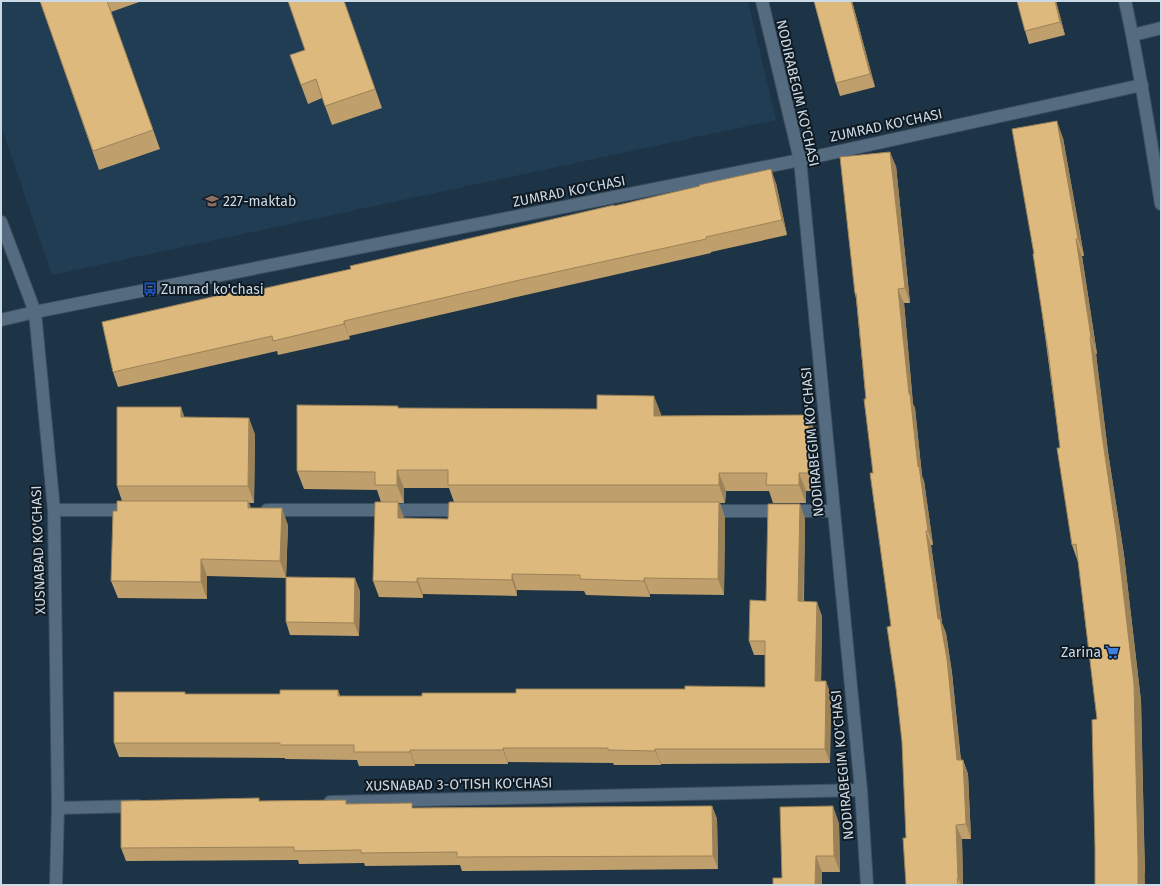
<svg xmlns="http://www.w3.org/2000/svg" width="1162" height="886" font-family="'Fira Sans',sans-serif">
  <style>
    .built { fill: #213d54 }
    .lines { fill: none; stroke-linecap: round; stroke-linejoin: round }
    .minor-casing { stroke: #3d5060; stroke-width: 14 }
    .tertiary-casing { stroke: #3d5060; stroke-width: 14 }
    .secondary-casing { stroke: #3d5060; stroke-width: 14 }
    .minor { stroke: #546b80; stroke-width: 12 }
    .tertiary { stroke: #546b80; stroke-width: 12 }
    .secondary { stroke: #546b80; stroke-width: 12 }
    .wall { fill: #bf9f6c; fill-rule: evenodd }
    .shaded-wall { fill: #9b8258 }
    .building { fill: #deb97d; stroke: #9b8258 }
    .labels { text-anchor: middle; stroke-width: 4; stroke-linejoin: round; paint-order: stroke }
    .street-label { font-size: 14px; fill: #ccdae5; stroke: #101a22 }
    .poi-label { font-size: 14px; fill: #ccdae5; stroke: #101a22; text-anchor: start }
  </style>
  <rect width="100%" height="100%" fill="#1d3346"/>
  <polygon class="built" points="1,1 748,1 776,120 52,275 1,126"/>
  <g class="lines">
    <defs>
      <g id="minor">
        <polyline points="762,1 800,160 861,790 867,885"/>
        <polyline points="1133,35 1161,28"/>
        <polyline points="1,222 35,312 54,510 58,808 56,885"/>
        <polyline points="54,510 132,510"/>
        <polyline points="267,510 464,510"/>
        <polyline points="707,511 833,511"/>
        <polyline points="330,802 861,790"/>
        <polyline points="58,808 138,806"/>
      </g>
      <polyline id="tertiary" points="1,320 35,312 800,160 1142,85"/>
      <path id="secondary" d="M1125,1c15,67 25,135 36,203"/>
    </defs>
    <use href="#minor" class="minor-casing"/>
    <use href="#tertiary" class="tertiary-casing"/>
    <use href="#secondary" class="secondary-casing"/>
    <use href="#minor" class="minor"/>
    <use href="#tertiary" class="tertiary"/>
    <use href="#secondary" class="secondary"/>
  </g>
  <g class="wall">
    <polygon points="40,1 142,1 111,12 160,149 99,170"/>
    <polygon points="344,1 382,108 332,125 322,98 308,104 301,85 305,50"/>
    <polygon points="814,1 852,1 875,87 840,96 836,83"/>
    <polygon points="1017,1 1056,1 1065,35 1029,44 1025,31"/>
    <polygon points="1063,138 1084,256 1082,256 1097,354 1096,354 1108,452 1124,555 1141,701 1145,875 1097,719 1078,562 1072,545 1060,448 1034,254"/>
    <polygon points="896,166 910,303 904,303 913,404 915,408 922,476 924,481 933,545 931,545 942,623 946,633 952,673 961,760 963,760 968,774 971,839 962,839 963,885 906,885 906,838 902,742 891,626 873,473 856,299 855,294"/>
    <polygon points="776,183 787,235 711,252 711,253 530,294 349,336 350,339 278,355 277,351 118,387 113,372 247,289 249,292 351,269 614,206"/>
    <path d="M398,406v2l263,6v2l148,-1 6,18v58h-9v12h-33l-4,-12h-43l-1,12h-5l5,15 -1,77 -74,-1v3l-64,-2 -2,-4 -67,-1v6l-94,-2v4l-44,-1 -6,-16 8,-79 -4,-12 -73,-1 -7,-18zM404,488h45l5,14 -6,17 -44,-1 -6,-15h6z"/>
    <polygon points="184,417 255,434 254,503 249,503 251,508 288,525 286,578 207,576 207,599 118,598 111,581 117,511 122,501 117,486"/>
    <polygon points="805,518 804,601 822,616 821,681 831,695 830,763 661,764 661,765 614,765 613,763 508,762 508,764 415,764 415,766 359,766 357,760 285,759 285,758 119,757 114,743 185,692 185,694 280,694 338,690 340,696 422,696 765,687 765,655 754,655 749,641 766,601"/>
    <polygon points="360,591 359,636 290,635 286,622"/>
    <polygon points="260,801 347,804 414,808 712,806 717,819 718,869 462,871 460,865 365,866 364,863 299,864 298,860 126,861 121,848"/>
    <polygon points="839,823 840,872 822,872 822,885 782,878"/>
  </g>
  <g class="shaded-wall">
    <polygon points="851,1 852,1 875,87 870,74"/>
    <polygon points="1055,1 1056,1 1065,35 1060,22"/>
    <polygon points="1057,121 1063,138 1084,256 1078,239"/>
    <polygon points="890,152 896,166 910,303 905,288"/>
    <polygon points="771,169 776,183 787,235 782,220"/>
    <polygon points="1076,239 1082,256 1097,354 1091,337"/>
    <polygon points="898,289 904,303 913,404 915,408 922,476 924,481 933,545 928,531 918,467 909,394"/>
    <polygon points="344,321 350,339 344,324"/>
    <polygon points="1090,337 1096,354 1108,452 1124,555 1141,701 1145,885 1138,885 1102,435"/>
    <polygon points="654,396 661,414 660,434 654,416"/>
    <polygon points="181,407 187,424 181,417"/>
    <polygon points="809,415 815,433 815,491 808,473"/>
    <polygon points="249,418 255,434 254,503 248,486"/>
    <polygon points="397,470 404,488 404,503 397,485"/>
    <polygon points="719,473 726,491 725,503 719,485"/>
    <polygon points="799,473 806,491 806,503 799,485"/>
    <polygon points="248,501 254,518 248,508"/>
    <polygon points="398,502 404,518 404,534 398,518"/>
    <polygon points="719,502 725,518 724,595 718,579"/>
    <polygon points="800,504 805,518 803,616 798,601"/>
    <polygon points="282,508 288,525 286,578 280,561"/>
    <polygon points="926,531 931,545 942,623 946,633 952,673 962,774 957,760 938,619"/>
    <polygon points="201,559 207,576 207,599 201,582"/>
    <polygon points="512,574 517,590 517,596 512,580"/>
    <polygon points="355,578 360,591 359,636 354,623"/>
    <polygon points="417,578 423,594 423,598 417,582"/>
    <polygon points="644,578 650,594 650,597 644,581"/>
    <polygon points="817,602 822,616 821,695 815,681"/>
    <polygon points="826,681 831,695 830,763 825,749"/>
    <polygon points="503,748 508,762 508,764 503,750"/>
    <polygon points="655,749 661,764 661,765 655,751"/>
    <polygon points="410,750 415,764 415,766 410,752"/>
    <polygon points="963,760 968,774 971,839 966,824"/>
    <polygon points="712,806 717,819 718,869 713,856"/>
    <polygon points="833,806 839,823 840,872 834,856"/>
    <polygon points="956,825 962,839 963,885 961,885 958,879"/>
    <polygon points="816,856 822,872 822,885 815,885"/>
  </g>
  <g class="building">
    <polygon points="40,1 107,1 153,130 93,151"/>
    <polygon points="288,1 344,1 375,89 325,106 316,79 301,85 290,55 305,50"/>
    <polygon points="814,1 851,1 870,74 836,83"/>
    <polygon points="1017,1 1055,1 1060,22 1025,31"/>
    <polygon points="1057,121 1078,239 1076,239 1091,337 1090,337 1102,435 1117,538 1134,684 1138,858 1138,885 1095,885 1095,848 1092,720 1097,719 1076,544 1072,545 1057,448 1060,448 1048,351 1033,254 1034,254 1012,129"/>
    <polygon points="890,152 905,288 898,289 909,394 910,394 918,467 919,466 928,531 926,531 938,619 940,619 947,659 957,760 963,760 966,824 956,825 958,879 957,879 958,885 906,885 903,838 906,838 902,742 896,688 887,627 891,626 870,473 873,473 864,399 866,399 856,293 855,294 840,157"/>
    <polygon points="771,169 782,220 706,237 706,239 524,279 344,321 344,324 273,341 272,336 113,372 102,322 247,289 248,292 351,269 350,266 614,205 614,206 700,186 699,185"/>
    <polygon points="597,395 654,396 654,416 809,415 808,473 799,473 799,485 766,485 767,473 719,473 719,485 448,485 448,470 397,470 397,485 375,485 375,472 297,471 297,405 398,406 398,408 597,409"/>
    <polygon points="117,407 181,407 181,417 249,418 248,486 117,486"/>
    <polygon points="117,501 248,501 248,508 282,508 280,561 201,559 201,582 111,581 113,511 117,511"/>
    <polygon points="375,502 398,502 398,518 448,519 449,502 719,502 718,579 644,578 644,581 580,579 580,575 512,574 512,580 417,578 417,582 373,581"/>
    <polygon points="768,504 800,504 798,601 817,602 815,681 826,681 825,749 655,749 655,751 608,750 608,748 503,748 503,750 410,750 410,752 354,752 354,745 280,745 280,743 114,743 114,692 185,692 185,694 280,694 280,690 338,690 338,696 422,696 422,693 516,693 516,689 685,689 685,686 765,687 765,641 749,641 750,600 766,601"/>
    <polygon points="286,577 355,578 354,623 286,622"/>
    <polygon points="259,798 259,801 346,800 346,804 412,803 412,808 712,806 713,856 457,857 457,852 361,853 361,850 294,851 294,847 121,848 121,801"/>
    <polygon points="833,806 834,856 816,856 815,885 773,885 773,878 782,878 780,807"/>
  </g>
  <defs>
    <symbol id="school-bare" viewBox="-9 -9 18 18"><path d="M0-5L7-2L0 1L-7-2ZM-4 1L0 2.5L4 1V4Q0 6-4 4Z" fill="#8d6e63" stroke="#101a22" stroke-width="2.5" paint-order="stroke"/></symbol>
    <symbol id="bus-bare" viewBox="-9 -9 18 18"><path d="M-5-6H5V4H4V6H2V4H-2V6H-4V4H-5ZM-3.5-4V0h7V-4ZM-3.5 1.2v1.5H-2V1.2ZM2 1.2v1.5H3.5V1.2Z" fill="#1a4fb4" stroke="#101a22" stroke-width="2.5" paint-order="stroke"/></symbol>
    <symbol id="supermarket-bare" viewBox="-9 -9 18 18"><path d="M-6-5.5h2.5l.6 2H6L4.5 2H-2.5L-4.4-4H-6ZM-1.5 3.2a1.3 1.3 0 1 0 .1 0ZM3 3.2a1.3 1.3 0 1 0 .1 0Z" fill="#3f7fe0" stroke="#101a22" stroke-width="2.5" paint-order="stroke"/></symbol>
  </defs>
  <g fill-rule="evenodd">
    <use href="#school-bare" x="202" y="191" width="20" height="20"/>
    <use href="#bus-bare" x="140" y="279" width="20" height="20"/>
    <use href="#supermarket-bare" x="1102" y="642" width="20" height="20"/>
  </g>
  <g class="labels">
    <g class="street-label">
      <text transform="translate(798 93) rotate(77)" y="5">NODIRABEGIM KO'CHASI</text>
      <text transform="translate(886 125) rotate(-12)" y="5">ZUMRAD KO'CHASI</text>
      <text transform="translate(569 191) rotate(-11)" y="5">ZUMRAD KO'CHASI</text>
      <text transform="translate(812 442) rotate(-95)" y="5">NODIRABEGIM KO'CHASI</text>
      <text transform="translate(38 550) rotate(-92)" y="5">XUSNABAD KO'CHASI</text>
      <text transform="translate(842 765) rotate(-95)" y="5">NODIRABEGIM KO'CHASI</text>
      <text transform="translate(459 784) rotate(-1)" y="5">XUSNABAD 3-O'TISH KO'CHASI</text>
    </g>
    <g class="poi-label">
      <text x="223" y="206">227-maktab</text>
      <text x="161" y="294">Zumrad ko'chasi</text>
      <text x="1101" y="657" text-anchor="end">Zarina</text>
    </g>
  </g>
  <rect width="1162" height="886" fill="none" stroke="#ccdae5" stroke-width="4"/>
</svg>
